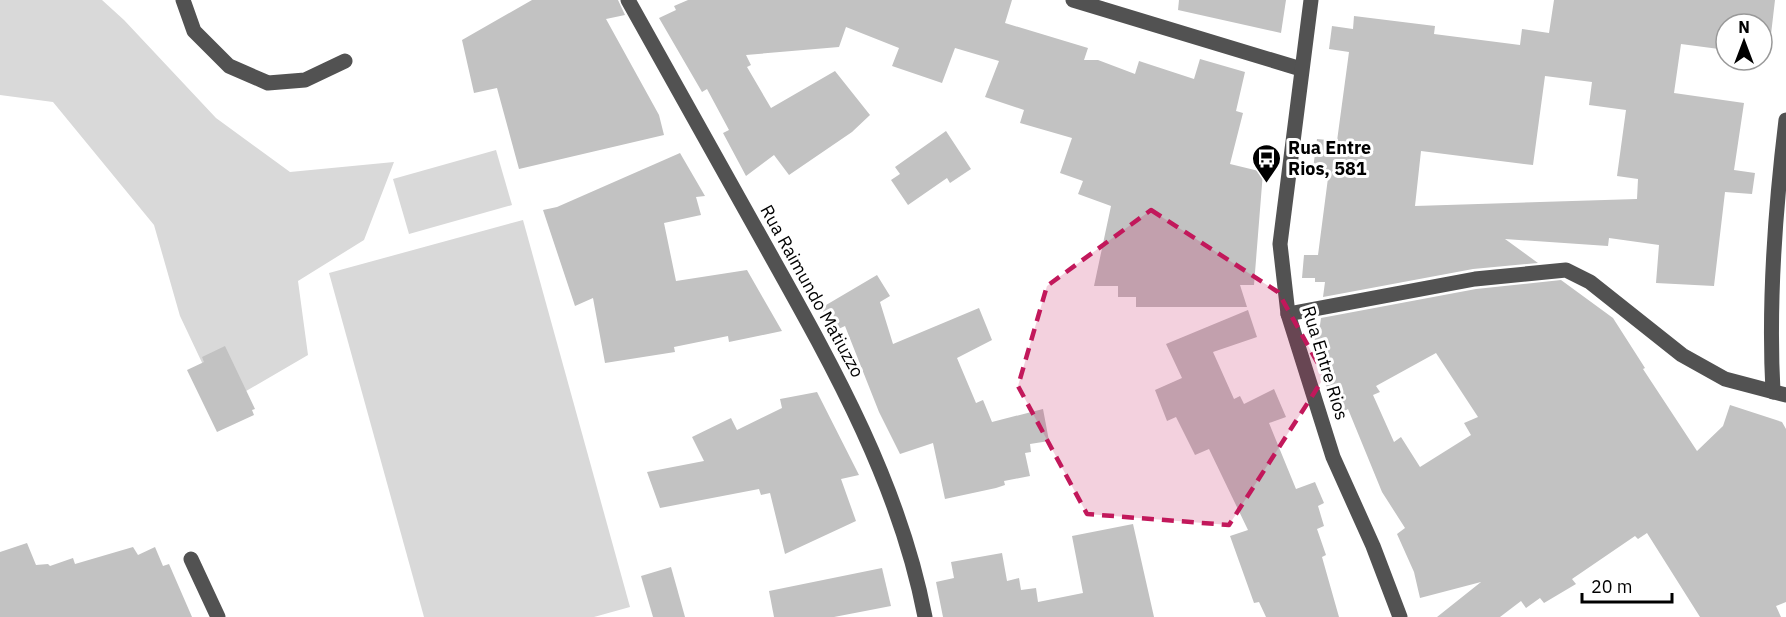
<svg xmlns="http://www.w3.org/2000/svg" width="1786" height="617" font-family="'IBM Plex Sans',sans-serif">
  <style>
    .green { fill: #d9d9d9 }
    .building { fill: #c2c2c2; fill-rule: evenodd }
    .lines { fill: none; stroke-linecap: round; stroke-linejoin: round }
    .minor { stroke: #525252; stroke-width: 15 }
    .marked { fill: #c2185b; fill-opacity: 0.2; stroke: #c2185b; stroke-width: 4.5; stroke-dasharray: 12 8; stroke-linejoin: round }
    .labels { text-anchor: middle; stroke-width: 6; stroke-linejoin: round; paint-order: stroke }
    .poi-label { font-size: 18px; font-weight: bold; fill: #000; stroke: #fff; text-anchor: start }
    .street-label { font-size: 18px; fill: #000; stroke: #fff }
  </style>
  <rect width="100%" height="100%" fill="#fff"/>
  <g class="green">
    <polygon points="0,0 102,0 124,20 216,118 290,172 394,162 364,240 298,281 308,355 222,405 180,316 154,225 53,102 0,95"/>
    <polygon points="496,150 512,205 409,234 393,179"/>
    <polygon points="523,220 630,607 594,617 424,617 329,273"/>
  </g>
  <g class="building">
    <polygon points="532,0 618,0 625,15 606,19 659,115 664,135 519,169 497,88 474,93 462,40"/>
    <polygon points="688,0 1012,0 1005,23 1088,48 1084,60 1098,60 1135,74 1139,61 1194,79 1200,59 1245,72 1236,111 1243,113 1230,164 1263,172 1254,285 1240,285 1247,307 1136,307 1136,297 1118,297 1118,286 1094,286 1111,206 1078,194 1083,181 1060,173 1072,138 1020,123 1024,110 985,97 999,61 955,48 942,83 892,66 899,48 846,27 839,47 746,55 751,65 747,67 771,108 835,71 870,115 852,132 789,175 774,155 746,176 723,133 729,130 707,89 702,92 659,18 676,10 674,6"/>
    <polygon points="1179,0 1286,0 1281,33 1178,10"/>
    <path d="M1554,0h221l-5,43 -8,-1v-18h-36v20l-6,-1 -1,6 -38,-5 -7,49 70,10 -10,67 21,3 -3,21 -27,-2 -11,94 -58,-3 3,-38 -50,-7 -1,8 -103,-7 33,24 -65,6 -150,28 2,-15h-10v-4h-13l2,-23h14l10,-77 -16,-2 5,-37 20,2 12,-89 -20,-3 3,-23 21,3 1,-13 81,10 -1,8 86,11 2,-16 27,4zM1545,76l47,6 -3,23 37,5 -9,66 21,3 -1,20 -222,7 6,-55 112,14z"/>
    <polygon points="946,131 971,169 950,183 947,178 908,205 891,180 900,174 895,167"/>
    <polygon points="680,153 705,196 696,197 701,215 664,223 676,281 747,270 782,331 729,342 728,336 674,347 675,352 605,363 593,298 575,306 543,210 557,207"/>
    <polygon points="877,275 890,296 880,302 893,344 979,308 992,340 957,358 976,403 983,400 992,422 1043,409 1049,441 1030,444 1031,452 1025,453 1030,476 1004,481 1005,485 996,488 945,499 933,443 900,454 879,412 845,326 834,331 821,308"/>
    <path d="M1561,280l52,38 32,50 -2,1 54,82 26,-25 7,-21 52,17 4,7v173l-10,4 5,11h-81l-53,-84 -9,6 -3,-3 -63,43 4,5 -32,19 -4,-5 -14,10 -5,-7 -21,16h-63l44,-35 -61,16 -6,-26 -17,-38 8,-6 -23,-36 -34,-83 -9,5 -17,-37 -10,-51 8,-1 1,-7 155,-29zM1436,353l42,64 -14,6 7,12 -51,32 -19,-30 -7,5 -21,-47 7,-3 -4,-6z"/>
    <polygon points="1248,310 1257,337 1213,352 1234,399 1240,396 1244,404 1274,389 1286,417 1269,423 1296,489 1315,482 1324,503 1318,506 1324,526 1317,529 1326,555 1322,557 1339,617 1266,617 1259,602 1254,603 1230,536 1248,530 1209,449 1195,455 1176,417 1167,421 1155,390 1182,378 1166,344"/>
    <polygon points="225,346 255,409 252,410 254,415 217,432 187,370 204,362 202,357"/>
    <polygon points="817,392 859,475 841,479 856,521 785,554 770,493 761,495 759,489 660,508 647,472 704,461 692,437 731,418 737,430 782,408 780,399"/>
    <polygon points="1133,524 1154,617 943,617 936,582 954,578 951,562 1002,553 1007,581 1019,578 1021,590 1036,588 1038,602 1083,593 1072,536"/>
    <polygon points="27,543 36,565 48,564 50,566 73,558 75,564 133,547 138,555 155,547 163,566 169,564 192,617 0,617 0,552"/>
    <polygon points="671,567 685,617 653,617 641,576"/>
    <polygon points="882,568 891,606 834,617 774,617 769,591"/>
  </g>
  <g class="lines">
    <g class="minor">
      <polyline points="183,0 194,31 229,66 268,83 305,80 345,61"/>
      <path d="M628,0c48,85 95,170 142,254 65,116 130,232 155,363"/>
      <polyline points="1073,0 1301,69"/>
      <polyline points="1311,0 1280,244 1288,314 1333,457 1373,546 1400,617"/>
      <polyline points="1288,314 1475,279 1566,270 1590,282 1682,355 1725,379 1786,395"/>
      <path d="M1773,392c-5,-91 2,-182 13,-272"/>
      <polyline points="191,559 218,617"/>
    </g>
  </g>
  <path class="marked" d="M1151,210l127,82 47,84 -96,149 -142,-11 -69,-128 29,-100z"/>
  <defs>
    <symbol id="bus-pin" viewBox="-11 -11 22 30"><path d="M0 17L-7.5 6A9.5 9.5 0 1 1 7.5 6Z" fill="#000" stroke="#fff"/><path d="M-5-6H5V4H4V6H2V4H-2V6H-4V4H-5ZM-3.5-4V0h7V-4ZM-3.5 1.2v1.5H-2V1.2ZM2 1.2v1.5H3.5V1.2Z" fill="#fff"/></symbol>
  </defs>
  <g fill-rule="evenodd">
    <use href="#bus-pin" x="1250" y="142" width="33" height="45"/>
  </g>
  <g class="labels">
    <g class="poi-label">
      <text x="1288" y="154">Rua Entre<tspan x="1288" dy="21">Rios, 581</tspan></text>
    </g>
    <g class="street-label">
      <text transform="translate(812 291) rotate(61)" y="6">Rua Raimundo Matiuzzo</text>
      <text transform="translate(1325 363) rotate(73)" y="6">Rua Entre Rios</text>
    </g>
  </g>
  <g transform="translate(1744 42)"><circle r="28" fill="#ffffff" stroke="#999999" stroke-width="1.5"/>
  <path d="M0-4.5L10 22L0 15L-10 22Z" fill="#000000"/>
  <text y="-9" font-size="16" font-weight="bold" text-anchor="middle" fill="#000000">N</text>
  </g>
  <path d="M1582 593v9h90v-9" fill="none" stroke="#000000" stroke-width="3"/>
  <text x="1591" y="593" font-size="18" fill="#000000" stroke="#ffffff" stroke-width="4.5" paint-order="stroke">20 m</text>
</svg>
